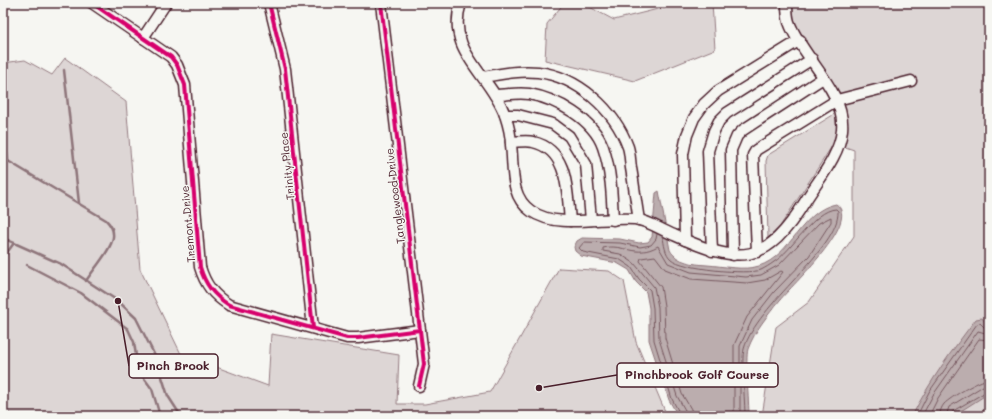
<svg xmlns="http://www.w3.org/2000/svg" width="992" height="419" font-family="Mali,sans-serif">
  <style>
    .green { fill: #ddd6d5; stroke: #947a80 }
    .water { fill: #bbadae; stroke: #8e747a }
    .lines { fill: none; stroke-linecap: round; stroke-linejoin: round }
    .shore { stroke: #77585f; stroke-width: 1 }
    .stream { stroke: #8e747a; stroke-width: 2.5 }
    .minor-casing { stroke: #4a1f2b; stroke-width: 13 }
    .minor { stroke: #f6f6f2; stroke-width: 10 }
    .cycleway-casing { stroke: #f6f6f2; stroke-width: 6 }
    .cycleway { stroke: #d6006c; stroke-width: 4 }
    .labels { text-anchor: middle; stroke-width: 3; stroke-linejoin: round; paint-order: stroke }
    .street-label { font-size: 11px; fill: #4a1f2b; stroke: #f6f6f2 }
    .leader { fill: none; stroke: #4a1f2b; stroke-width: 1.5 }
    .callout-dot { fill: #4a1f2b; stroke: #f6f6f2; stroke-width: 1.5 }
    .callout { fill: #f6f6f2; stroke: #4a1f2b; stroke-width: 1.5 }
    .callout-label { font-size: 12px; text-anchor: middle; font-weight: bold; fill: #4a1f2b }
  </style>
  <rect width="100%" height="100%" fill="#f6f6f2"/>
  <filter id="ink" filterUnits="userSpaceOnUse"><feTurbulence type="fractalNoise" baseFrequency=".025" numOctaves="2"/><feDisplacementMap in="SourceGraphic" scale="8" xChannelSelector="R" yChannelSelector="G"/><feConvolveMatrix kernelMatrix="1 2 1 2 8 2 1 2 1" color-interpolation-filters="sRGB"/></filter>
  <g filter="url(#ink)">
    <g class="green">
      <polygon points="564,3 582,3 614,20 682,3 712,3 715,49 635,81 545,60 547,24"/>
      <polygon points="792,3 989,3 989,416 762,416 776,327 809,302 854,236 854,150 834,143 777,231 768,238 766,161 768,155 833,115 843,103 795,26"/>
      <polygon points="65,58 126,102 140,269 181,354 268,386 271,334 399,355 397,404 425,404 490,392 559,268 609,271 624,281 636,342 667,416 13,416 3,409 3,63 25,60 52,75"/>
    </g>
    <g class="water">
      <path d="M659,191l11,59c7,13 24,14 37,15 16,1 37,6 52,1 32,-10 43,-56 77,-62 26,17 -45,82 -56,96 -12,15 -25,30 -32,49 -3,10 1,53 1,67h-71l-9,-16 -20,-60v-32l-3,-16 -10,-10 -7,-12 -12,-7 -36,-7 -6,-5 -1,-4 3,-6 5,-3 38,1 19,4 9,-1 4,-5 4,-44z"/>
      <path d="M982,318l7,9v66l-36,23h-41c18,-35 40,-66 64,-97z"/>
    </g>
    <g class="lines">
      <g class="shore">
        <polyline points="657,234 656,239 651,245 640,247 620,243 584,242 579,248 583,252 619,259 631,267 639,279 650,290 653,308 654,340 672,399 681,416"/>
        <path d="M663,237c1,7 2,17 8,22 11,10 76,16 90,11 4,-2 9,-5 13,-8 18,-11 40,-52 62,-53l2,2c2,37 -82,94 -94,138 -3,12 1,52 1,67"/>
        <path d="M686,416l-1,-6 -8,-14 -18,-57 -1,-32 -4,-20 -20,-24 -14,-9 -17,-3v-3c21,-5 32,11 55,-2l10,17 23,9 55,5 15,-2 18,-10 40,-42 12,-6v5l-22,34 -35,36 -22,28 -12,26v70"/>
        <polyline points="692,416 691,409 682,394 665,338 664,306 661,287 640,261 641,258 655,256 665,269 691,279 747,283 765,280 781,271 783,272 747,317 734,345 734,416"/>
        <polyline points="917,416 929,392 977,324 980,323 985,328 989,329"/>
        <polyline points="922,416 933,395 978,331 989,334"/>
        <polyline points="929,416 938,398 979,339 989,340"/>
        <path d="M940,416c0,-5 1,-8 4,-12 7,-7 35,-24 45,-25"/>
        <polyline points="946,416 949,407 983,386 989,385"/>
        <polyline points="951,416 953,411 989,390"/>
      </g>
      <g class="stream">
        <polyline points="64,70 79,203"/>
        <polyline points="3,126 8,161"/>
        <path d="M3,158l103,62c4,4 8,10 7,17 -1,12 -20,33 -27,44"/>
        <polyline points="3,238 61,264 118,301 136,318 156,358 168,396 181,416"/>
        <polyline points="3,258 14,243"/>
        <polyline points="27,265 81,293 128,329 134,342 138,370 152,389 160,416"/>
      </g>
      <defs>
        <g id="minor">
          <path d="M92,3l79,54 6,8 8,20 15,182c5,17 13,28 29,38l118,33h11l62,-8"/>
          <polyline points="269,3 285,69 313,328"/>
          <polyline points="381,3 424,364 419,386"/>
          <path d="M461,3c-16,48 29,71 44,112 3,9 6,20 6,30 3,22 -2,51 20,66 27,19 73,5 104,8 14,2 26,11 39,16 66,30 92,31 132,-35 13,-21 34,-45 36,-70 4,-38 -41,-74 -53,-108 -2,-6 -2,-13 -2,-19"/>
          <polyline points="143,38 166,3"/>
          <path d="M483,77c18,-3 36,-7 55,-5 40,5 76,37 90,75 2,6 2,14 3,21 3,17 5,35 8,52"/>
          <path d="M495,95c11,0 23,-3 34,-1 28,5 64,25 74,53 8,23 9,48 10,73"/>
          <polyline points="505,115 518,115 553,124 569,136 586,164 591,220"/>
          <path d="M511,142c7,0 16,-2 22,0 36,8 34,50 37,79"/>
          <polyline points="685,240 683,154 687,135 694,118 704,104 718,91 800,40"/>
          <polyline points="712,251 708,151 714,131 719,121 727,113 812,59"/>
          <polyline points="757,252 753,155 756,150 837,100 911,81"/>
          <polyline points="733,255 731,150 737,136 743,130 823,78"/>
        </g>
      </defs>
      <use href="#minor" class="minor-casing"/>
      <use href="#minor" class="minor"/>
      <defs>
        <g id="cycleway">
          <path d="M92,3l79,54 6,8 8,20 15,182c5,17 13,28 29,38l118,33h11l62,-8"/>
          <polyline points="269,3 285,69 313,328"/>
          <polyline points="381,3 424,364 419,386"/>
        </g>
      </defs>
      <use href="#cycleway" class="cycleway-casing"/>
      <use href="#cycleway" class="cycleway"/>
    </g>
  </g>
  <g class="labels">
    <g class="street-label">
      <text transform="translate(287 166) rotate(-96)" y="4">Trinity Place</text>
      <text transform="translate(395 196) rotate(-97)" y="4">Tanglewood Drive</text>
      <text transform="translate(188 224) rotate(-95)" y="4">Tremont Drive</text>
    </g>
  </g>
  <path class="leader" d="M118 301L129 366M539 388L617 375"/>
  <g class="callout-dot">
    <circle cx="118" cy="301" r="4"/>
    <circle cx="539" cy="388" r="4"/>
  </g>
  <g class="callout">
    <rect x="129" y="354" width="89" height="24" rx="4"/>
    <rect x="617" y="363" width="161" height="24" rx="4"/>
  </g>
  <g class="callout-label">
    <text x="173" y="370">Pinch Brook</text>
    <text x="697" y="379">Pinchbrook Golf Course</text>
  </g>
  <rect width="992" height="419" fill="none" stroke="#f6f6f2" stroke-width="16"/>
  <rect x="8" y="8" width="976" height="403" fill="none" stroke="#4a1f2b" stroke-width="1.5" filter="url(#ink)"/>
</svg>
